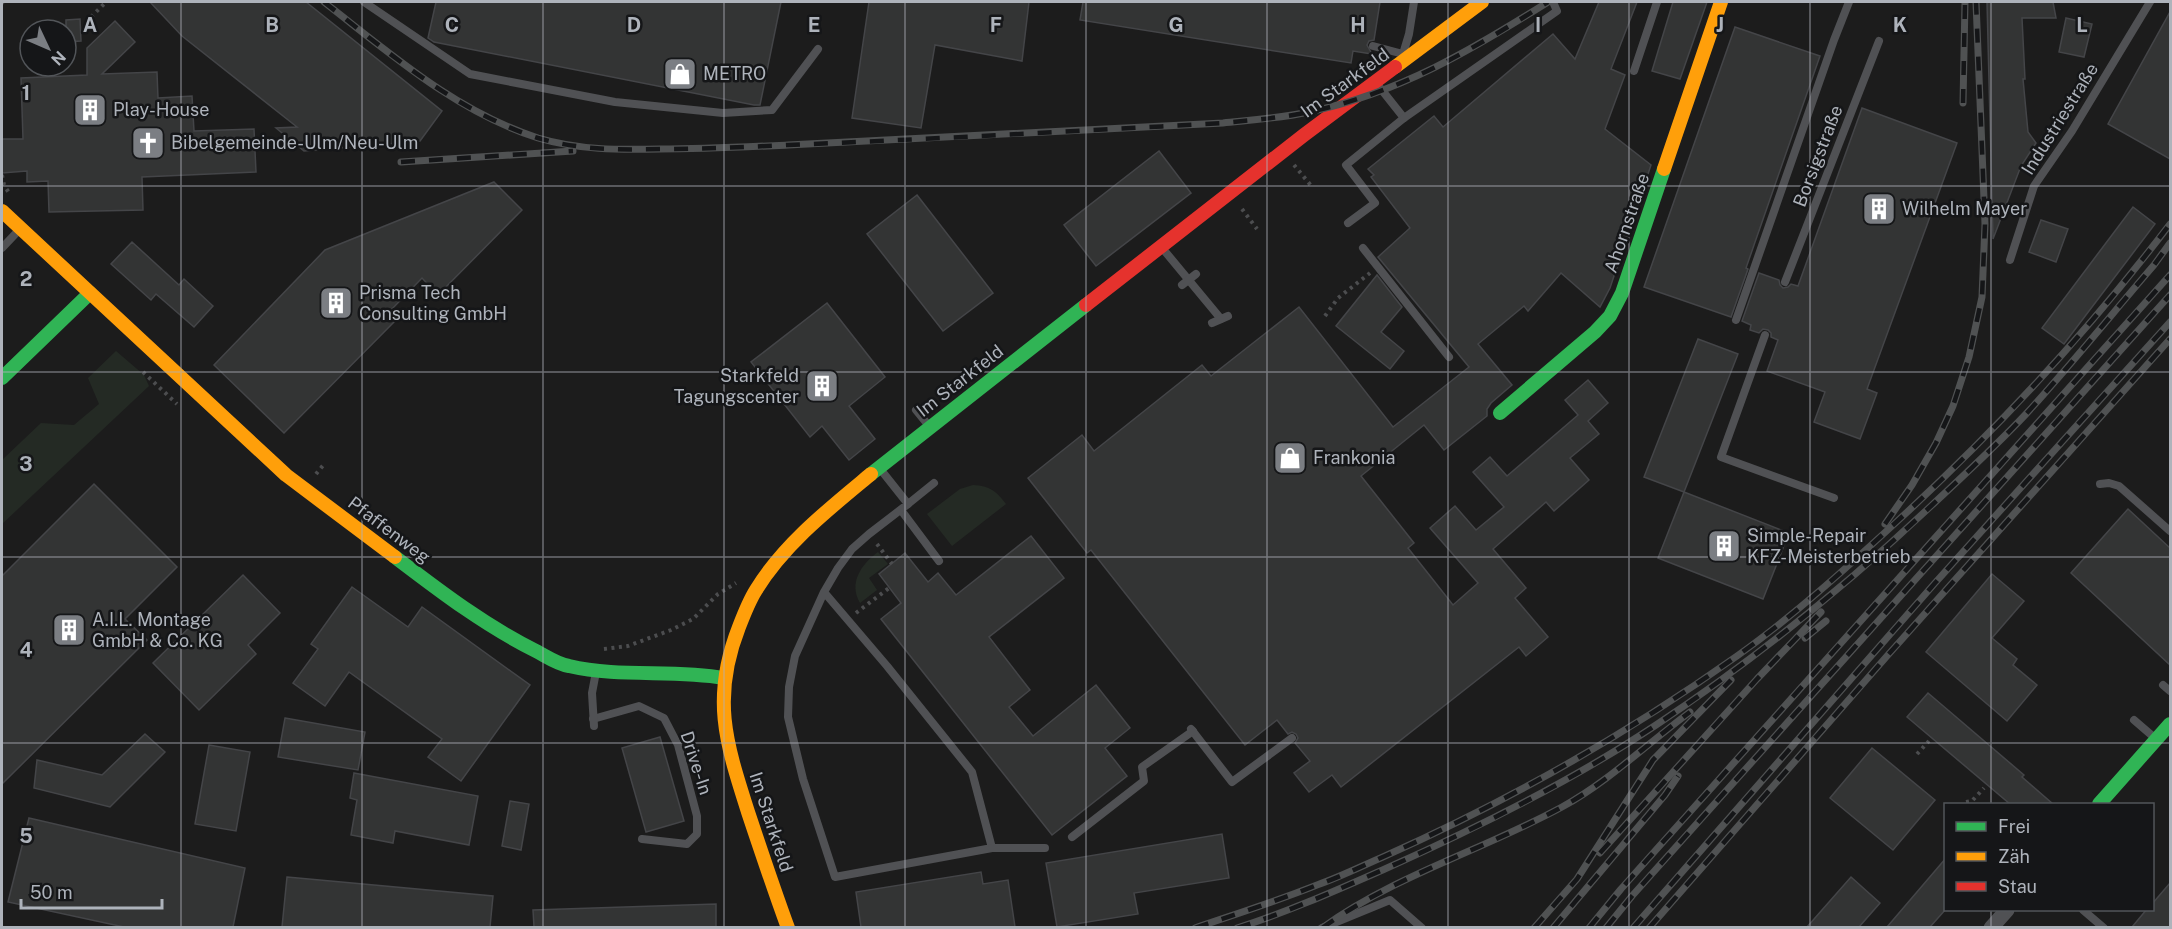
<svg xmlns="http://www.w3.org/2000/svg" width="2172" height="929" font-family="'Public Sans',sans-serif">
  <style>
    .green { fill: #242a24 }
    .building { fill: #333434; stroke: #444548; stroke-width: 1.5 }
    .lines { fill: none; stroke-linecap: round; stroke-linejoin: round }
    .path { stroke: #4c4d4f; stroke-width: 4; stroke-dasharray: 3 4.5; stroke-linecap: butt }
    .lane { stroke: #505154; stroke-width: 8 }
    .street { stroke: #505154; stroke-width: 15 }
    .fast { stroke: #30b455; stroke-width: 14 }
    .slow { stroke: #ff9f0a; stroke-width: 14 }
    .jam { stroke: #e5322d; stroke-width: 14 }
    .rail-casing { stroke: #505253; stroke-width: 7 }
    .rail { stroke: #151618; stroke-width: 4.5; stroke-dasharray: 14; stroke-linecap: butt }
    .grid { fill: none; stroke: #aeb3bb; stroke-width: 1.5; stroke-opacity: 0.55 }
    .labels { text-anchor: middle; stroke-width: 5; stroke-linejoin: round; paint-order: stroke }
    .poi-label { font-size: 18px; fill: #aeb3bb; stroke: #151618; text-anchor: start }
    .street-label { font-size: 18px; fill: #aeb3bb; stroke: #151618 }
    .grid-label { font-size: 20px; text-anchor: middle; font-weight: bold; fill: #aeb3bb; stroke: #151618; stroke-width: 5; stroke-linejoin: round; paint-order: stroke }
  </style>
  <rect width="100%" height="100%" fill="#1c1c1c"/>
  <g class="green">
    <polygon points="116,351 144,375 149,386 2,524 2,460 41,423 74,425 99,404 88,378"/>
    <path d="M973,485c17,1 23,6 33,19l-54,42 -25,-32 33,-25z"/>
    <path d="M878,552l10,12 -19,14 8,12 -17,13c-12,-21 2,-39 18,-51z"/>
  </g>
  <g class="building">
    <polygon points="150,2 306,2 442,111 420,141 304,151 276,128 297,127 182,36"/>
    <polygon points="436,2 781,2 760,105 754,105 434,42 428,38"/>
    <polygon points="869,2 1029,2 1022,61 935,45 921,128 852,118"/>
    <polygon points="1083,2 1380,2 1374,40 1369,41 1367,45 1372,54 1353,51 1351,63 1080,20"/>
    <polygon points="1599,2 1637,2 1611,69 1625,75 1605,129 1651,165 1610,288 1600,307 1561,273 1528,311 1524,306 1478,344 1512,385 1491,403 1487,409 1487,416 1444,450 1424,425 1361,476 1414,543 1408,548 1453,605 1478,583 1430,528 1455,506 1476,530 1504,507 1473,472 1490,457 1507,476 1578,415 1565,400 1588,380 1608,403 1588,421 1599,434 1570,458 1589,480 1554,511 1546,502 1493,549 1526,588 1515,598 1548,637 1526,656 1519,647 1341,787 1332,775 1309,792 1294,773 1310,761 1295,743 1298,738 1296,734 1292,732 1288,734 1277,720 1245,745 1091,550 1087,553 1028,478 1082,435 1094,451 1202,365 1211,376 1299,307 1393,427 1469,367 1378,257 1410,228 1371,177 1374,175 1368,169 1434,116 1443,127 1553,34 1575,59"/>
    <polygon points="1673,2 1707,2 1680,79 1652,71"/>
    <polygon points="1987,2 2053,2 2056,18 2022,18 2025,79 2023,79 2028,132 2036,143 2021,166 1993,239"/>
    <polygon points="2170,12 2170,159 2108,124"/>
    <polygon points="2066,18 2092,24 2084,57 2059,52"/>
    <polygon points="80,19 81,41 66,42 66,20"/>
    <polygon points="115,21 135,42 102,74 157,72 158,98 192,96 194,131 254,129 256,172 142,177 143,210 49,212 48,181 27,182 27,171 2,173 2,139 23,139 21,78 87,75 87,48"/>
    <polygon points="1735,27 1820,56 1746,268 1748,269 1731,317 1644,287"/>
    <polygon points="1862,108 1957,143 1867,389 1877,393 1860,439 1814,422 1825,392 1767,371 1778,340 1771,337 1771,333 1768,330 1763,329 1759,333 1750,330 1751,325 1742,321 1759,273 1779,280 1780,285 1783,288 1788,287 1791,284 1798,286"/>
    <polygon points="1159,151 1191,193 1096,266 1064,225"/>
    <polygon points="494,182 522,210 438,295 422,278 391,310 398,318 284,433 214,365 325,250"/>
    <polygon points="917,195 993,293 943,331 867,234"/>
    <polygon points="2133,207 2155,224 2064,344 2042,328"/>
    <polygon points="2041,220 2068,229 2056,262 2029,252"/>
    <polygon points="132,242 179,285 184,279 213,306 194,327 156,294 151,300 111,264"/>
    <polygon points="1377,275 1402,307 1381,332 1404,351 1390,369 1336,326"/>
    <polygon points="827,303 885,377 849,406 875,439 849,460 822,426 810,437 751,362"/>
    <polygon points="1698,339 1738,354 1684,492 1644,477"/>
    <polygon points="94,484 177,567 125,619 147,640 2,784 2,576"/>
    <polygon points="1684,492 1789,533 1763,599 1658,558"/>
    <polygon points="2128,509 2170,548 2170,665 2071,573"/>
    <polygon points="1031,536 1064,578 989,637 1030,690 1009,707 1033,736 1096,685 1130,728 1105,748 1127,776 1052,835 881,619 901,603 879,574 905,553 928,582 938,573 956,595"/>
    <polygon points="1992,574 2024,601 1992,638 2017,659 2013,665 2037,685 2007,721 1926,652"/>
    <polygon points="243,575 280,613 248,645 256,654 199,710 153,663"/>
    <polygon points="352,587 408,627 422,607 530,685 461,781 428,757 442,739 349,672 325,706 293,683 318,649 311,644"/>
    <polygon points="1928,693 2024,775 2022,777 2053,804 2010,804 1907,717"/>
    <polygon points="285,718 365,732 358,770 278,757"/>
    <polygon points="145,734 165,752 110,807 34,788 37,760 102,775"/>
    <polygon points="660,737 684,821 646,832 622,748"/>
    <polygon points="209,745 250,752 236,831 195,824"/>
    <polygon points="1872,748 1935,800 1893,850 1830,798"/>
    <polygon points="354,773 478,796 469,845 395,831 393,843 351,835 357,800 350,798"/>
    <polygon points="510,801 529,804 521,850 502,846"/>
    <polygon points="29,818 245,868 233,927 124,927 8,902"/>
    <polygon points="1222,834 1229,878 1134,893 1138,914 1057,927 1046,863"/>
    <polygon points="1946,858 1946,909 1930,927 1887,927"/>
    <polygon points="981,872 983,884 1008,880 1015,927 861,927 856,892"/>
    <polygon points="287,877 493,896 490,927 282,927"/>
    <polygon points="1851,877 1880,903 1859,927 1807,927"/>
    <polygon points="2170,883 2170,927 2132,927 2147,909 2152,909 2152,904"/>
    <polygon points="716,904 716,927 534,927 533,910"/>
  </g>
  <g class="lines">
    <g class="path">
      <polyline points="2,3 3,2"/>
      <polyline points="91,17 106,2"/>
      <polyline points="1294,165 1313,188"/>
      <polyline points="2,175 4,185 9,193"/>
      <polyline points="1242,209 1257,229"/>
      <polyline points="1325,316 1338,298 1370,273"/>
      <polyline points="143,372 177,404"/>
      <polyline points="316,474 325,463"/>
      <polyline points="877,544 892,564"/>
      <polyline points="856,613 889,588"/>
      <polyline points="604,649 628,646 671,630 693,619 718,594 736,583"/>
      <polyline points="1917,754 1929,741"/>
      <polyline points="1966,802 1972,801 1984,788"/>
    </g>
    <g class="lane">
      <polyline points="364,2 470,74 615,102 723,113 772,110 818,49"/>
      <polyline points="1373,46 1403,54"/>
      <polyline points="1403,54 1409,34 1414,2"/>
      <polyline points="1634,71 1657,2"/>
      <polyline points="1377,84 1404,118"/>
      <polyline points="1348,223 1375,203 1346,165 1404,118 1557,11 1553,2"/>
      <polyline points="2,248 19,230"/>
      <polyline points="1363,248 1449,357"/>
      <polyline points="1163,249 1221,319"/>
      <polyline points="2010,260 2034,186 2072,131 2150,2"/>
      <polyline points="1785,282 1879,41"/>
      <polyline points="1182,285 1196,274"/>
      <polyline points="1736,320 1834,40 1849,2"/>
      <polyline points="1212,323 1228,316"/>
      <polyline points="1765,335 1721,457 1834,498"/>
      <polyline points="916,410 929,426"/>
      <polyline points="2100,484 2109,483 2119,486 2170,531"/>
      <polyline points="908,504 934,483"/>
      <polyline points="901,510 939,561"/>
      <polyline points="824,592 887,666 972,772 992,848 835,877 803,779 788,717 789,687 795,656 824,592 838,568 852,549 869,534 908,504 881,470"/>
      <polyline points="2163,685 2170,691"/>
      <polyline points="593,719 639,706 664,718 678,745 697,816 697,834 687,844 642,839"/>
      <polyline points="2134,720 2156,739"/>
      <polyline points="594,726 592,693 596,672"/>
      <polyline points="1191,729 1232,782 1292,738"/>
      <polyline points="1072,837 1144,781 1142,767 1193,731"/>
      <polyline points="992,848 1045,848"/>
      <polyline points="2083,910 2104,928"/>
      <polyline points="1322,928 1390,900 1422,928"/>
    </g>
    <polyline class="street" points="1991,928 2007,910"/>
    <g class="fast">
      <polyline points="2,378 90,293"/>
      <polyline points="1500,413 1595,332 1610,316 1622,293 1664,169"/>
      <polyline points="871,474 1086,305"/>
      <path d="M395,557c46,35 89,68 141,94 10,5 21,13 33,15 51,12 104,3 155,12"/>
      <polyline points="2099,804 2170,724"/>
    </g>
    <g class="slow">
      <polyline points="1395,67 1482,2"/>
      <polyline points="1664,169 1721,2"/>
      <polyline points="2,211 286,475 395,557"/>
      <path d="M788,928c-14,-38 -27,-77 -40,-116 -22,-69 -37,-114 -9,-185 5,-13 10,-26 17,-37 28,-46 74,-82 115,-116"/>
    </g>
    <polyline class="jam" points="1086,305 1304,135 1395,67"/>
    <defs>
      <g id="rail">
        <path d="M324,2c67,52 131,109 214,136 41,12 80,12 122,11 43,0 85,-2 128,-4 145,-6 290,-14 435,-22 29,-3 58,-5 86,-11 90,-19 163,-62 239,-110"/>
        <polyline points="1963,103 1965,2"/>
        <polyline points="401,162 573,151"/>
        <polyline points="1885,524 1912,485 1936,443 1953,406 1969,357 1982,297 1985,224 1976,2"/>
        <polyline points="1805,638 1826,621"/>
        <polyline points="1600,853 1757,679 1821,612"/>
        <path d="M1195,928c41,-14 82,-27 122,-43 23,-8 45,-19 68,-29 123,-55 242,-122 352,-200 55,-39 105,-84 155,-130 101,-92 195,-193 278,-302"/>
        <path d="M1237,928c51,-16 100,-38 150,-60 92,-41 185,-87 269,-143 98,-65 190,-139 275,-219 32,-30 65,-60 95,-92 44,-48 85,-99 128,-149l16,-22"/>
        <path d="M1322,928c74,-53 161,-78 240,-121 46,-25 86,-64 128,-95"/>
        <polyline points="1534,928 1577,879 1653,760 1731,680"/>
        <polyline points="1553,928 1665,795 1678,776"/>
        <polyline points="1589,928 1621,889 2170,275"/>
        <polyline points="1606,928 1632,896 2170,295"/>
        <polyline points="1633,928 1935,583 2170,322"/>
        <polyline points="1649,928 1887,656 2170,339"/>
      </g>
    </defs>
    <use href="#rail" class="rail-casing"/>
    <use href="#rail" class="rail"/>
  </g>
  <path class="grid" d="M181,2v926M362,2v926M543,2v926M724,2v926M905,2v926M1086,2v926M1267,2v926M1448,2v926M1629,2v926M1810,2v926M1991,2v802M2,186h2168M2,372h2168M2,557h2168M2,743h2168M1991,910v18"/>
  <defs>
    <symbol id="shop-square" viewBox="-11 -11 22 22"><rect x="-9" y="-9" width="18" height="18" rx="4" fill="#7b7e83" stroke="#151618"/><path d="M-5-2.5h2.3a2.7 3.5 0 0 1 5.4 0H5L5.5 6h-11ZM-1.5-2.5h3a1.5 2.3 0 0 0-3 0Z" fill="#fff"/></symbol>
    <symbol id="building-square" viewBox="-11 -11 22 22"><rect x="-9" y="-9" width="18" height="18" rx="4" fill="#7b7e83" stroke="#151618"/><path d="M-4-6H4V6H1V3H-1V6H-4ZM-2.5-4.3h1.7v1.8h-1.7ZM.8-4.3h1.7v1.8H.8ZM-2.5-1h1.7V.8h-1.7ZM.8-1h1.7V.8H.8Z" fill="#fff"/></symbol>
    <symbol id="church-square" viewBox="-11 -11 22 22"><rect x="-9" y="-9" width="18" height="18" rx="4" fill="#7b7e83" stroke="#151618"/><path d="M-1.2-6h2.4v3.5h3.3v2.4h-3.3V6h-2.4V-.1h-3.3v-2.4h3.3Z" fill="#fff"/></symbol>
  </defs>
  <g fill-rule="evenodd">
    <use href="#shop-square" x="661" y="55" width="38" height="38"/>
    <use href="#building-square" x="71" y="91" width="38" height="38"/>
    <use href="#church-square" x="129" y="124" width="38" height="38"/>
    <use href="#building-square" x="1860" y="190" width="38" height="38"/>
    <use href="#building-square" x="317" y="284" width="38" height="38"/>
    <use href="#building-square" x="803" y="367" width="38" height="38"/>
    <use href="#shop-square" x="1271" y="439" width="38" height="38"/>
    <use href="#building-square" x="1705" y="527" width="38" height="38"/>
    <use href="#building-square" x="50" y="611" width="38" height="38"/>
  </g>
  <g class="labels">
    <g class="poi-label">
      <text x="703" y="80">METRO</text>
      <text x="113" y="116">Play-House</text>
      <text x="171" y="149">Bibelgemeinde-Ulm/Neu-Ulm</text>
      <text x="1902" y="215">Wilhelm Mayer</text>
      <text x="359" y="299">Prisma Tech<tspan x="359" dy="21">Consulting GmbH</tspan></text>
      <text x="799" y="382" text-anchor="end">Starkfeld<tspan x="799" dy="21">Tagungscenter</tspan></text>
      <text x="1313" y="464">Frankonia</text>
      <text x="1747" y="542">Simple-Repair<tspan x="1747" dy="21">KFZ-Meisterbetrieb</tspan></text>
      <text x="92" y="626">A.I.L. Montage<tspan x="92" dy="21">GmbH &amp; Co. KG</tspan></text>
    </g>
    <g class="street-label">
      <text transform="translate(1345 83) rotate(-36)" y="6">Im Starkfeld</text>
      <text transform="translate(2060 119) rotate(-58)" y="6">Industriestraße</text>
      <text transform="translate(1818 156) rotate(-69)" y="6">Borsigstraße</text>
      <text transform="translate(1627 223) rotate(-71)" y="6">Ahornstraße</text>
      <text transform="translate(960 381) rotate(-38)" y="6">Im Starkfeld</text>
      <text transform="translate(389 530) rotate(37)" y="6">Pfaffenweg</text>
      <text transform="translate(696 763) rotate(72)" y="6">Drive-In</text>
      <text transform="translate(771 822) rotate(72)" y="6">Im Starkfeld</text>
    </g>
  </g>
  <g class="grid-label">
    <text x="90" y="32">A</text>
    <text x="272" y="32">B</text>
    <text x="452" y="32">C</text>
    <text x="634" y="32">D</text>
    <text x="814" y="32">E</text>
    <text x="996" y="32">F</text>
    <text x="1176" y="32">G</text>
    <text x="1358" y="32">H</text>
    <text x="1538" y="32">I</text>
    <text x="1720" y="32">J</text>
    <text x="1900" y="32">K</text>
    <text x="2082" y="32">L</text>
    <text x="26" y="100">1</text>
    <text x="26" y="286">2</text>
    <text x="26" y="471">3</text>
    <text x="26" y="657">4</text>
    <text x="26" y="843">5</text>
  </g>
  <rect width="2172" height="929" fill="none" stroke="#aeb3bb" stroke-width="6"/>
  <rect x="1944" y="803" width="210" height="108" fill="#151618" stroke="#525559" stroke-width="1.5"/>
  <rect x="1956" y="822" width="30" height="9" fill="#30b455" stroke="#525559" stroke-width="1.5"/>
  <text x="1998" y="833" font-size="18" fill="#aeb3bb">Frei</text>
  <rect x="1956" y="852" width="30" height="9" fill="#ff9f0a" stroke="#525559" stroke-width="1.5"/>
  <text x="1998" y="863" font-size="18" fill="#aeb3bb">Zäh</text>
  <rect x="1956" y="882" width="30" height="9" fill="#e5322d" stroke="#525559" stroke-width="1.5"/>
  <text x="1998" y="893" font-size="18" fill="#aeb3bb">Stau</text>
  <g transform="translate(48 48) rotate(134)"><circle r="28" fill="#151618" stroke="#525559" stroke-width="1.5"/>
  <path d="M0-4.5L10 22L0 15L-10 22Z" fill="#7b7e83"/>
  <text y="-9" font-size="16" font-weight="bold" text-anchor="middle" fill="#aeb3bb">N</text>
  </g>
  <path d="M21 899v9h141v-9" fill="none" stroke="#aeb3bb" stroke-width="3"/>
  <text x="30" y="899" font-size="18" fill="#aeb3bb" stroke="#151618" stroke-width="4.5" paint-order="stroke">50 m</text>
</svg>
